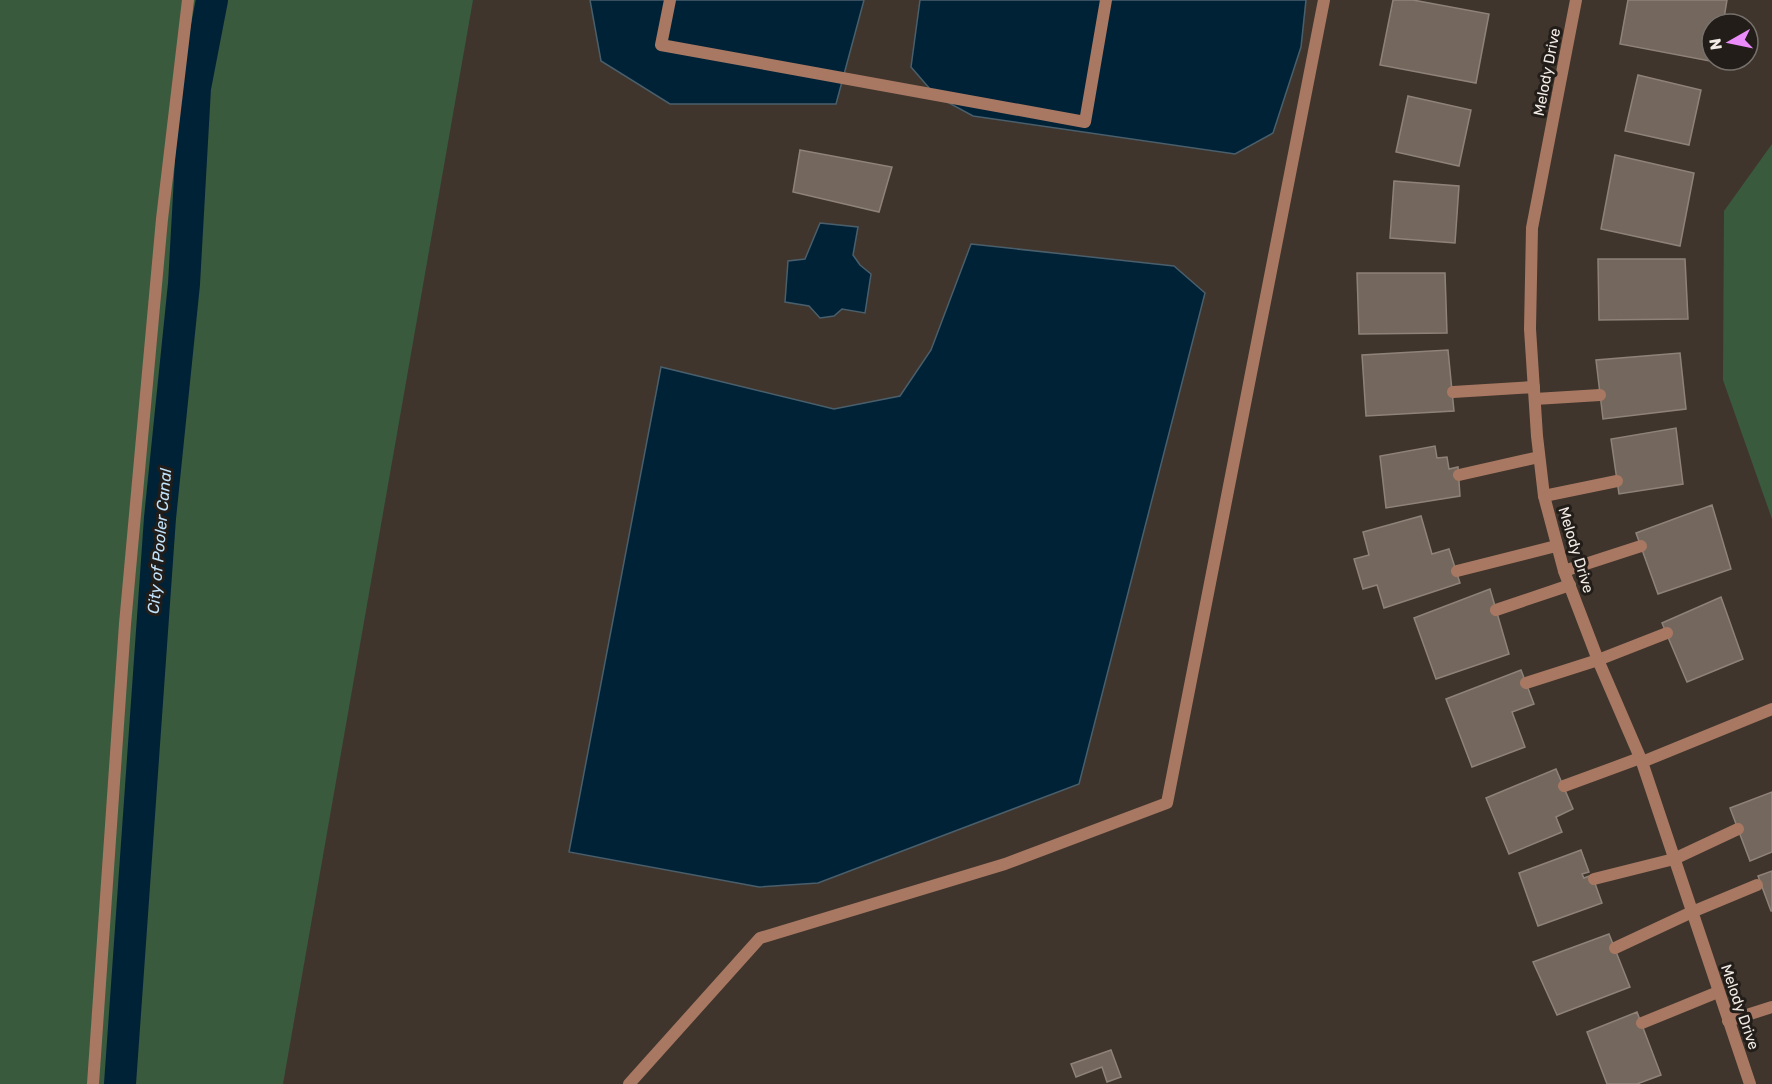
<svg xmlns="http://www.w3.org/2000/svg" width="1772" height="1084" font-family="Rubik,sans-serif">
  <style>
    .green { fill: #3a5a3e }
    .water { fill: #002237; stroke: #495f6c; stroke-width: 1.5 }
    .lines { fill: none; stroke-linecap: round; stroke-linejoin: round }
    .canal { stroke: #002237; stroke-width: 32 }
    .building { fill: #74685e; stroke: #8f8379; stroke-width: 1.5 }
    .lane { stroke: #a87863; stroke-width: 12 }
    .street { stroke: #a87863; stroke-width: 12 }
    .labels { text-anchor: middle; stroke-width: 6; stroke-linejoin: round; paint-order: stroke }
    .street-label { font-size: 15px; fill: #f3ece6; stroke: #221d19 }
    .water-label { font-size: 16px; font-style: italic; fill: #c0e2fa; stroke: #221d19 }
  </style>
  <rect width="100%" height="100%" fill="#3f352c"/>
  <g class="green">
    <polygon points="0,0 473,0 283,1084 0,1084"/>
    <polygon points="1772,144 1772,519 1723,380 1724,211"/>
  </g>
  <g class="water">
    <polygon points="590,0 864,0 836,104 670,104 601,61"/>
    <polygon points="920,0 1306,0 1301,47 1273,133 1235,154 973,116 936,96 911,67"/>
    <polygon points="820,223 858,227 853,255 860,265 871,274 865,313 842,309 834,316 820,318 809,306 785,302 788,261 805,259"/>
    <polygon points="971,244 1174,266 1205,293 1079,784 818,883 759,887 569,852 661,367 834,409 900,396 931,350"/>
  </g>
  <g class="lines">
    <polyline class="canal" points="120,1084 160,518 184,284 195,88 212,0"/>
  </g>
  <g class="building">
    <polygon points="1393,0 1413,0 1489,14 1476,83 1380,65"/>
    <polygon points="1628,0 1727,0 1723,24 1712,24 1712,60 1716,60 1715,62 1620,44"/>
    <polygon points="1638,75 1701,90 1689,145 1625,131"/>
    <polygon points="1408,96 1471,110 1459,166 1396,152"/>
    <polygon points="800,150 892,167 879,212 793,192"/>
    <polygon points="1615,155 1694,173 1680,246 1601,229"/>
    <polygon points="1394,181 1459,186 1455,243 1390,238"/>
    <polygon points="1598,259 1685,259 1688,319 1599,320"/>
    <polygon points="1357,273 1445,273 1447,333 1359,334"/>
    <polygon points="1448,350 1454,411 1366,416 1362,355"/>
    <polygon points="1680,353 1686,409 1603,419 1596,360"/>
    <polygon points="1676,428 1683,484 1619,494 1611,439"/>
    <polygon points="1435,446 1437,458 1447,457 1449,469 1458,467 1460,496 1386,508 1380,456"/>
    <polygon points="1712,505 1731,569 1658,594 1636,533"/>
    <polygon points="1421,516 1432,554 1449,549 1460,583 1384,608 1377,585 1363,589 1354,559 1369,555 1363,532"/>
    <polygon points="1490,589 1509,654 1436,679 1414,618"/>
    <polygon points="1721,597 1743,659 1687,682 1662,623"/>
    <polygon points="1521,670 1534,704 1512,712 1525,747 1472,767 1446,699"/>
    <polygon points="1556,769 1573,809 1556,817 1562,832 1509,854 1486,798"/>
    <polygon points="1772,792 1772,852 1750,861 1730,808"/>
    <polygon points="1581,850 1589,872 1582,874 1584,878 1592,875 1602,903 1538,926 1519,873"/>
    <polygon points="1772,871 1772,911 1771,911 1758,876"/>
    <polygon points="1609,934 1630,987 1557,1015 1533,962"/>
    <polygon points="1637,1012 1661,1075 1637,1084 1607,1084 1587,1032"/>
    <polygon points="1111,1050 1121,1077 1107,1082 1102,1067 1076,1077 1071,1064"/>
  </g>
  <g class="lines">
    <g class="lane">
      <polyline points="670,0 661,45 1085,122 1106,0"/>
      <polyline points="1453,392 1534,387"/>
      <polyline points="1535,399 1600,395"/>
      <polyline points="1459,475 1539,457"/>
      <polyline points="1544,496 1617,481"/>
      <polyline points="1457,571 1556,546"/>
      <polyline points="1564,571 1641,546"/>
      <polyline points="1496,610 1570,585"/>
      <polyline points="1526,683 1598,660 1667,633"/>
      <polyline points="1564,786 1640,758"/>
      <polyline points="1594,879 1674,859 1738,829"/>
      <polyline points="1615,948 1692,912 1757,885"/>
      <polyline points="1728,1021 1772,1007"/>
      <polyline points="1642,1023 1718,992"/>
      <polyline points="93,1084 125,624 162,219 188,0"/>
      <polyline points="629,1084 760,938 1005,864 1167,803 1324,0"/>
    </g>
    <g class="street">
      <polyline points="1576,0 1532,228 1530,329 1537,436 1544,496 1564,571 1598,660 1642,762 1750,1084"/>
      <polyline points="1642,762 1772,709"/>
    </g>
  </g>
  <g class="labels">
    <g class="street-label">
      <text transform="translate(1547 72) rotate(-79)" y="5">Melody Drive</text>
      <text transform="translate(1576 550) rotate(73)" y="5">Melody Drive</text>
      <text transform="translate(1740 1007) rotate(71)" y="5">Melody Drive</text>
    </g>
    <g class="water-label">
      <text transform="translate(159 541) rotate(-85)" y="6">City of Pooler Canal</text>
    </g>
  </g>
  <g transform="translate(1730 42) rotate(261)"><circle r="28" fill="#221d19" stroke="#76706b" stroke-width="1.5"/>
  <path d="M0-4.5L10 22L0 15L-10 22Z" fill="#ec8cfb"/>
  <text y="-9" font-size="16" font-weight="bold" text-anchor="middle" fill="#f3ece6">N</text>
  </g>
</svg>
